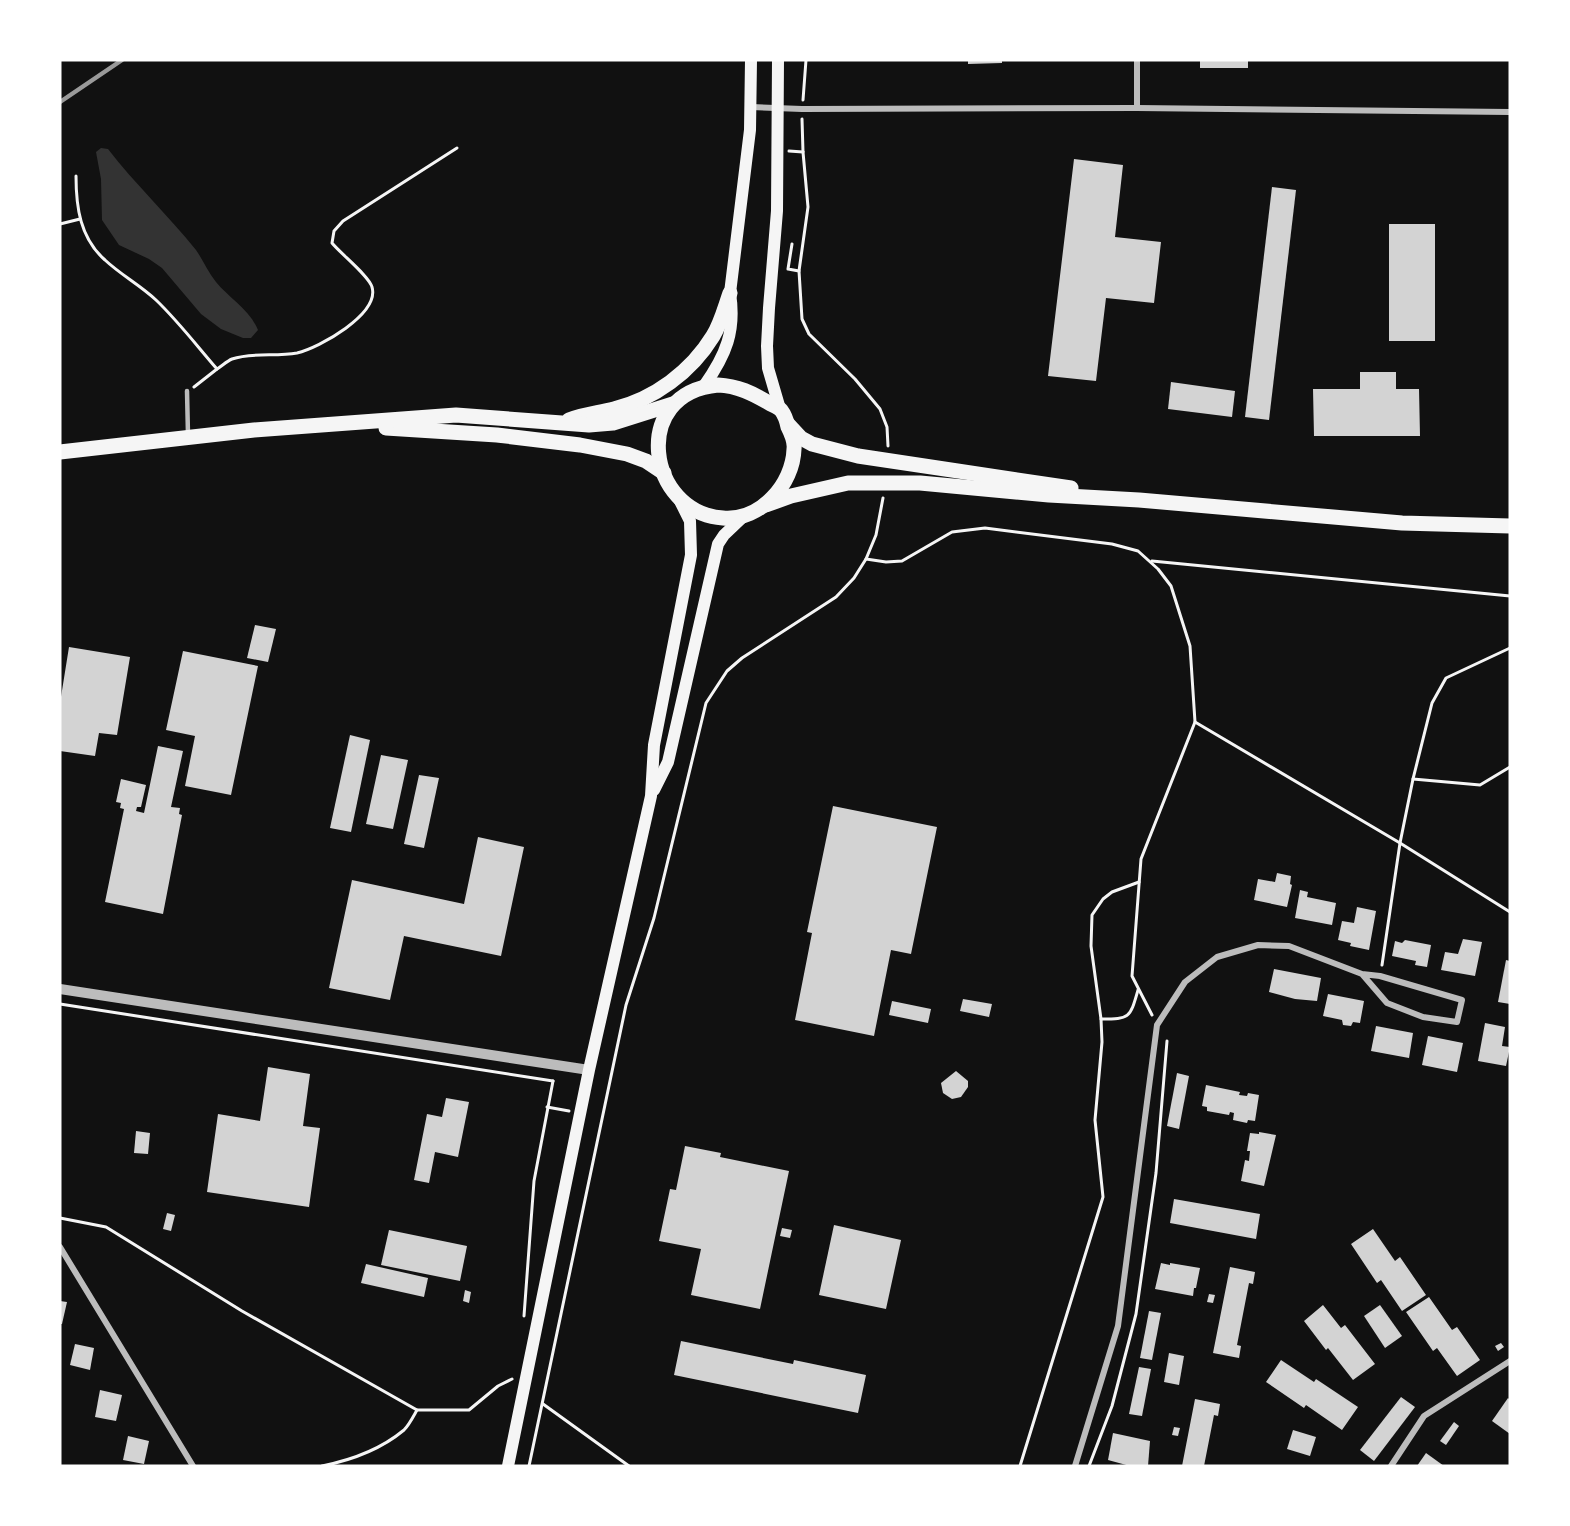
<svg xmlns="http://www.w3.org/2000/svg" width="1570" height="1526" font-family="Quicksand,sans-serif">
  <style>
    .water { fill: #333 }
    .building { fill: #d3d3d3 }
    .lines { fill: none; stroke-linecap: round; stroke-linejoin: round }
    .path { stroke: #f5f5f5; stroke-width: 3 }
    .service { stroke: #bcbcbc; stroke-width: 4.5 }
    .minor { stroke: #bcbcbc; stroke-width: 6 }
    .tertiary { stroke: #bcbcbc; stroke-width: 10 }
    .secondary { stroke: #f5f5f5; stroke-width: 12 }
    .trunk { stroke: #f5f5f5; stroke-width: 15 }
    .rail { stroke: #9a9a9a; stroke-width: 4.5 }
  </style>
  <rect width="100%" height="100%" fill="#111"/>
  <path class="water" d="M101,148l7,1c27,35 60,66 88,101 7,10 12,22 20,32 13,16 34,28 42,48l-7,8h-8l-22,-9 -20,-15 -39,-46 -13,-9 -30,-14 -17,-25 -1,-41 -5,-27z"/>
  <g class="building">
    <polygon points="968,60 1002,60 1002,63 968,64"/>
    <rect x="1200" y="60" width="48" height="8"/>
    <polygon points="1074,159 1123,165 1115,237 1161,242 1154,303 1106,298 1096,381 1048,376"/>
    <polygon points="1272,187 1296,190 1269,420 1245,417"/>
    <rect x="1389" y="224" width="46" height="117"/>
    <polygon points="1360,372 1396,372 1396,389 1419,389 1420,436 1314,436 1313,389 1360,389"/>
    <polygon points="1171,382 1235,391 1232,417 1168,409"/>
    <polygon points="255,625 276,629 268,662 247,658"/>
    <polygon points="69,647 130,657 117,735 99,733 95,756 60,751 60,703"/>
    <polygon points="183,651 258,666 231,795 185,786 195,736 166,730"/>
    <polygon points="350,735 370,740 351,832 330,828"/>
    <polygon points="158,746 183,751 171,807 180,808 179,814 182,815 163,914 105,902 124,809 120,808 121,803 116,802 121,779 146,785 141,807 137,807 136,811 144,813"/>
    <polygon points="381,755 408,760 393,829 366,824"/>
    <polygon points="419,775 439,778 424,848 404,844"/>
    <polygon points="833,806 937,827 911,954 891,950 874,1036 795,1020 812,933 807,932"/>
    <polygon points="478,837 524,847 501,956 404,936 390,1000 329,988 352,880 464,904"/>
    <polygon points="1277,873 1291,876 1290,884 1292,885 1287,907 1254,900 1258,879 1275,882"/>
    <polygon points="1300,890 1308,892 1307,897 1336,903 1332,925 1295,918"/>
    <polygon points="1357,907 1376,911 1369,950 1350,946 1351,943 1338,940 1342,921 1354,923"/>
    <polygon points="1463,939 1482,942 1475,976 1441,970 1445,952 1458,954"/>
    <polygon points="1405,940 1431,945 1427,967 1415,965 1416,961 1392,956 1395,941 1402,943"/>
    <polygon points="1506,960 1510,961 1510,1004 1498,1002"/>
    <polygon points="1274,969 1321,978 1317,1001 1295,999 1269,992"/>
    <polygon points="1328,994 1364,1001 1360,1023 1353,1022 1351,1026 1343,1025 1342,1020 1323,1016"/>
    <polygon points="963,999 992,1004 989,1017 960,1011"/>
    <polygon points="892,1001 931,1009 928,1023 889,1015"/>
    <polygon points="1485,1023 1505,1027 1502,1046 1510,1047 1506,1066 1478,1061"/>
    <polygon points="1376,1026 1413,1033 1409,1058 1371,1051"/>
    <polygon points="1428,1036 1463,1043 1457,1072 1422,1065"/>
    <polygon points="268,1067 310,1074 303,1126 320,1128 309,1207 207,1192 218,1114 260,1121"/>
    <polygon points="956,1071 968,1081 968,1087 961,1097 952,1099 943,1093 941,1083"/>
    <polygon points="1177,1073 1189,1076 1179,1129 1167,1126"/>
    <polygon points="1206,1085 1240,1092 1239,1095 1247,1096 1248,1093 1259,1095 1255,1121 1248,1120 1247,1123 1233,1120 1234,1113 1230,1112 1229,1115 1207,1111 1207,1107 1202,1106"/>
    <polygon points="446,1098 469,1102 458,1157 435,1152 429,1183 414,1180 427,1114 442,1117"/>
    <polygon points="136,1131 150,1133 148,1154 134,1153"/>
    <polygon points="1259,1132 1276,1135 1264,1186 1241,1181 1245,1160 1249,1161 1250,1151 1247,1151 1250,1133 1259,1134"/>
    <polygon points="685,1146 721,1153 720,1157 789,1171 760,1309 691,1295 701,1249 659,1241 670,1189 676,1190"/>
    <polygon points="1174,1199 1260,1214 1256,1239 1170,1223"/>
    <polygon points="167,1213 175,1215 171,1231 163,1229"/>
    <polygon points="834,1225 901,1240 886,1309 819,1295"/>
    <polygon points="782,1228 792,1230 790,1238 780,1236"/>
    <polygon points="1373,1229 1395,1261 1400,1257 1426,1295 1402,1311 1381,1280 1377,1283 1351,1244"/>
    <polygon points="389,1230 467,1246 460,1281 381,1265"/>
    <polygon points="1161,1263 1170,1265 1170,1263 1200,1268 1196,1288 1194,1288 1193,1296 1155,1289"/>
    <polygon points="366,1264 428,1278 424,1297 361,1283"/>
    <polygon points="1230,1267 1255,1272 1253,1284 1249,1283 1237,1345 1241,1346 1239,1358 1213,1353"/>
    <polygon points="465,1290 471,1292 469,1303 463,1301"/>
    <polygon points="1209,1294 1215,1295 1213,1303 1207,1302"/>
    <polygon points="1429,1297 1452,1330 1457,1327 1480,1360 1457,1376 1437,1348 1433,1351 1406,1312"/>
    <polygon points="60,1301 67,1302 62,1324 60,1324"/>
    <polygon points="1323,1305 1341,1328 1345,1325 1375,1364 1353,1380 1328,1348 1326,1350 1304,1321"/>
    <polygon points="1380,1305 1402,1336 1385,1348 1364,1316"/>
    <polygon points="1149,1311 1161,1313 1152,1360 1140,1358"/>
    <polygon points="681,1341 793,1364 794,1360 866,1375 858,1413 674,1375"/>
    <polygon points="1501,1343 1504,1347 1498,1351 1495,1346"/>
    <polygon points="75,1344 94,1348 90,1370 70,1365"/>
    <polygon points="1169,1353 1184,1356 1179,1385 1164,1382"/>
    <polygon points="1281,1360 1314,1382 1316,1379 1358,1407 1342,1430 1306,1405 1304,1408 1266,1382"/>
    <polygon points="1139,1367 1151,1369 1142,1416 1129,1414"/>
    <polygon points="100,1390 122,1395 116,1421 95,1417"/>
    <polygon points="1401,1397 1415,1407 1374,1461 1360,1450"/>
    <polygon points="1508,1398 1510,1400 1510,1434 1492,1421"/>
    <polygon points="1195,1399 1220,1404 1218,1416 1214,1415 1204,1466 1182,1466"/>
    <polygon points="1454,1422 1459,1426 1446,1445 1440,1441"/>
    <polygon points="1174,1427 1180,1428 1178,1436 1172,1435"/>
    <polygon points="1293,1430 1316,1437 1310,1456 1287,1449"/>
    <polygon points="1113,1433 1150,1441 1148,1466 1130,1466 1108,1460"/>
    <polygon points="128,1436 149,1441 144,1464 123,1460"/>
    <polygon points="1426,1453 1444,1466 1417,1466"/>
  </g>
  <g class="lines">
    <g class="path">
      <polyline points="803,100 806,60"/>
      <polyline points="802,119 803,152 808,207 799,271 802,319 809,334 855,379 880,409 887,427 888,446"/>
      <polyline points="789,151 803,152"/>
      <path d="M76,176c0,31 4,62 29,84 16,15 35,25 51,40 22,21 41,46 61,69l-23,18"/>
      <polyline points="60,224 80,219"/>
      <polyline points="792,244 788,269 799,271"/>
      <path d="M217,369c5,-3 10,-8 15,-10 21,-7 44,-2 65,-6 22,-5 83,-39 75,-66 -3,-11 -31,-33 -40,-44l2,-12 9,-10 114,-73"/>
      <polyline points="866,559 886,562 902,561 952,532 985,528 1112,544 1138,551 1158,569 1171,586 1190,646 1195,722 1141,859 1132,976 1152,1015"/>
      <polyline points="1152,561 1510,596"/>
      <polyline points="1195,722 1400,843 1510,912"/>
      <polyline points="1413,779 1480,785 1510,767"/>
      <polyline points="1382,965 1400,843 1413,779 1432,703 1446,678 1510,648"/>
      <polyline points="60,1004 553,1081"/>
      <polyline points="1101,1019 1091,946 1092,915 1103,899 1112,892 1139,882"/>
      <polyline points="547,1107 569,1111"/>
      <polyline points="60,1218 106,1227 242,1311 417,1410 469,1410 498,1386 512,1379"/>
      <polyline points="524,1316 534,1181 553,1081"/>
      <polyline points="543,1404 629,1466"/>
      <path d="M322,1466c30,-6 58,-16 82,-36 5,-5 9,-13 13,-20"/>
      <polyline points="529,1466 626,1005 654,918 706,703 727,671 742,658 836,597 854,578 866,559 876,535 883,498"/>
      <path d="M1020,1466l83,-269 -8,-77 7,-78 -1,-23c29,0 29,-1 37,-29"/>
      <polyline points="1089,1466 1112,1406 1136,1314 1156,1173 1167,1041"/>
    </g>
    <polyline class="service" points="187,391 188,435"/>
    <g class="minor">
      <polyline points="1137,60 1137,108"/>
      <polyline points="751,107 802,109 1137,108 1510,112"/>
      <polyline points="60,1247 193,1466"/>
      <polyline points="1075,1466 1118,1326 1157,1025 1185,982 1217,957 1258,945 1289,946 1362,974 1387,1003 1423,1017 1457,1022 1462,1000 1380,976 1362,974"/>
      <polyline points="1391,1466 1424,1416 1510,1361"/>
    </g>
    <polyline class="tertiary" points="60,989 589,1070"/>
    <g class="secondary">
      <polyline points="778,60 777,211 769,308 767,346 768,368 780,409"/>
      <path d="M704,386c22,-31 32,-55 26,-93l20,-163 1,-70"/>
      <polyline points="654,790 668,762 718,544 724,535 745,515"/>
      <polyline points="508,1466 589,1070 651,796 654,745 691,555 690,521 679,499"/>
    </g>
    <g class="trunk">
      <path d="M718,385c20,1 34,8 51,18 3,2 9,4 12,7 3,4 6,12 7,17 3,6 7,15 6,22 -1,35 -33,72 -71,69 -76,-5 -94,-125 -5,-133z"/>
      <path d="M569,420c15,-6 30,-7 45,-11 40,-10 77,-37 99,-73 8,-13 12,-29 17,-43"/>
      <polyline points="788,424 801,438 812,444 858,456 1071,488"/>
      <polyline points="386,428 497,435 580,445 627,454 646,461 664,473"/>
      <polyline points="60,452 254,430 456,415 589,425 613,423 673,404"/>
      <polyline points="766,505 791,496 848,483 920,483 1049,495 1139,500 1402,523 1510,526"/>
    </g>
    <polyline class="rail" points="60,102 122,60"/>
  </g>
  <rect width="1570" height="1526" fill="none" stroke="#ffffff" stroke-width="123"/>
</svg>
